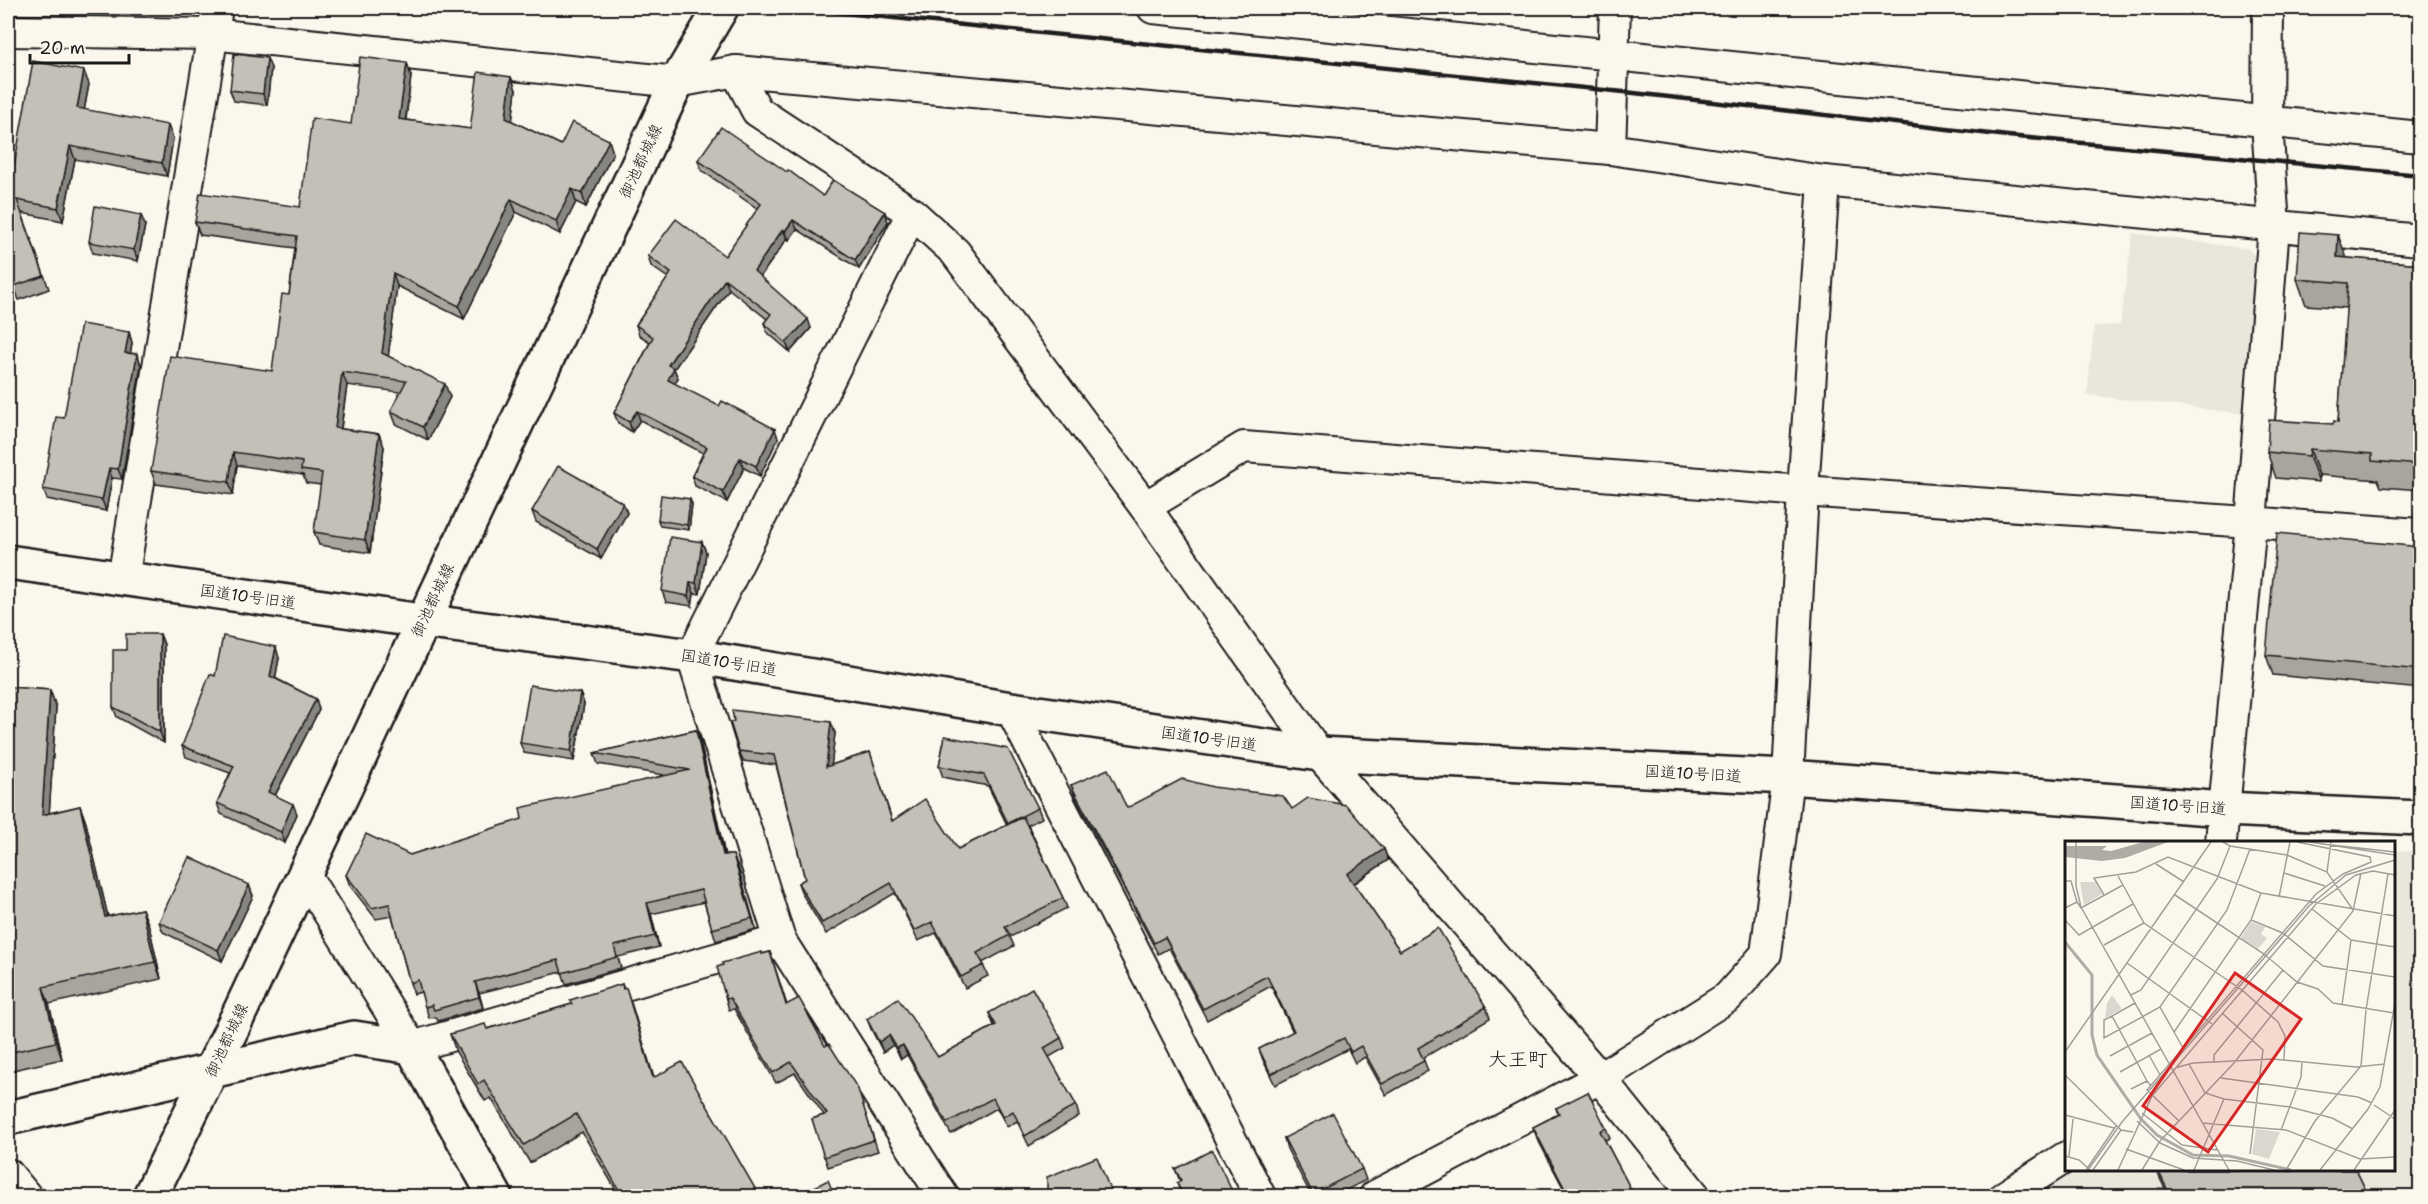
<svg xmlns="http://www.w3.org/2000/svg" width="2428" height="1204" font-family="'Shantell Sans','Klee One',sans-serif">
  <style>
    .built { fill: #eae6dc }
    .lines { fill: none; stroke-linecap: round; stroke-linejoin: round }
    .street-casing { stroke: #1c1c1c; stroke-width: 34 }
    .secondary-casing { stroke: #1c1c1c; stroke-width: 38 }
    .primary-casing { stroke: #1c1c1c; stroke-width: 38 }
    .street { stroke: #fbf7ec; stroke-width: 30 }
    .secondary { stroke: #fbf7ec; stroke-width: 33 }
    .primary { stroke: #fbf7ec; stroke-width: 33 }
    .rail { stroke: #1c1c1c; stroke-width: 4.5 }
    .wall { fill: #a8a59e; stroke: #1c1c1c; stroke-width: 1.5 }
    .shaded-wall { fill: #888681; stroke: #1c1c1c; stroke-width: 1.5 }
    .building { fill: #c3c0b8; stroke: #1c1c1c; stroke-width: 1.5 }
    .labels { text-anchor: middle; stroke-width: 6; stroke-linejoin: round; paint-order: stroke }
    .street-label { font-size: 16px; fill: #1c1c1c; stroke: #fbf7ec }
    .quarter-label { font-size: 20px; fill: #1c1c1c; stroke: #fbf7ec }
    .inset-river { fill: none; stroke: #afaca5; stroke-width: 3 }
    .inset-road { fill: none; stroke: #a29f99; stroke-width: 1.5 }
    .view { fill: #d62828; fill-opacity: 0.15; stroke: #d62828; stroke-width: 3 }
    .inset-edge { fill: none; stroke: #1c1c1c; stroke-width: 3 }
  </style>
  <rect width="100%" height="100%" fill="#fbf7ec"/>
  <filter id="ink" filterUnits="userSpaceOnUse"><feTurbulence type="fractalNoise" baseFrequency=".0167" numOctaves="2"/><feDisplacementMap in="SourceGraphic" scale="12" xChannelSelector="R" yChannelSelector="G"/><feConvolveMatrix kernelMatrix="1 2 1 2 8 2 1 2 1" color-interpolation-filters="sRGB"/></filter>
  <g filter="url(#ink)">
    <g class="built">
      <polygon points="2133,233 2249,249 2259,263 2245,414 2087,395 2094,326 2120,325"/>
      <polygon points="2394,850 2420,852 2420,1196 2035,1196 2076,1170 2394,1170"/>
    </g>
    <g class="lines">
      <defs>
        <g id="street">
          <polyline points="1153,8 2420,137"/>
          <polyline points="8,31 211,34 677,82 736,71 1610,149 1824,181 2420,240"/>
          <polyline points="736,71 757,111 912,213 955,252 1145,507 1319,754 1600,1078 1695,1196"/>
          <polyline points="1610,149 1615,8"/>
          <polyline points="912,213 692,656 780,940 943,1196"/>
          <polyline points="1145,507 1244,447 1803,491 2420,534"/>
          <polyline points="123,579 217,8"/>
          <polyline points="1011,709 1260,1196"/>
          <polyline points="2221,842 2251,522 2274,226 2267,123 2268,8"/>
          <polyline points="305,875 412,1047 780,940"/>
          <polyline points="8,1174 26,1196"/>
          <polyline points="1375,1196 1600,1078 1728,997 1766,954 1788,777 1803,491 1824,181"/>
          <polyline points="2005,1196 2066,1157"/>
        </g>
        <g id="secondary">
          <polyline points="8,562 422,621 692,656 1011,709 1319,754 1788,777 2225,809 2420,818"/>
          <polyline points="8,1118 354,1038 412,1047 495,1196"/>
        </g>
        <polyline id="primary" points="150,1196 238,1016 677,82 721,8"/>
      </defs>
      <use href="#street" class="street-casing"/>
      <use href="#secondary" class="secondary-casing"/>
      <use href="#primary" class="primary-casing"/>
      <use href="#street" class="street"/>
      <use href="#secondary" class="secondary"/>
      <use href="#primary" class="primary"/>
      <polyline class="rail" points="795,8 1634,93 2008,136 2420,175"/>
    </g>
    <g class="wall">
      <polygon points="407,63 411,76 406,120 470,129 511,77 516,90 512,121 561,145 613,153 586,207 576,202 560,234 516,212 464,319 397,286 388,356 450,397 428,440 396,424 391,411 400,392 347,385 341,429 379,434 384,447 370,553 319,545 314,532 321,485 306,483 303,475 237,465 233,495 156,484 151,471 272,371 289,295 295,248 200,235 195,222 300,207 351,124"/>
      <polygon points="271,68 267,105 234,101 230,90"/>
      <polygon points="89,84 84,110 173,139 167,176 75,159 63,221 22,213 49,289 19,300 8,269 8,200"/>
      <polygon points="698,160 787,172 823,196 888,222 859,269 797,229 789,240 787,239 760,277 811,328 790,352 767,332 764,323 767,319 729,289 674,369 678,378 674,384 778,438 760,476 744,468 727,502 695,486 692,476 703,453 640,420 632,432 618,423 614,413 650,342 639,335 636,325 668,278 651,266 648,256 725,256 758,209 701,170"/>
      <polygon points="145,225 138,261 93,253 89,242"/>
      <polygon points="2346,258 2421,264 2421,490 2381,487 2378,480 2319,475 2319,482 2276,478 2267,452 2338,422 2347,308 2306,305 2297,279"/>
      <polygon points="129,332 132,343 130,353 137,354 141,365 122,479 112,478 106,511 47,499 43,489 64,418"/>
      <polygon points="623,503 627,513 601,559 536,522 532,511"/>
      <polygon points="692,504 689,530 660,526 658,520"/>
      <polygon points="702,542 706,552 700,594 694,593 692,606 666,602 662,591"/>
      <polygon points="2421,547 2421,689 2273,675 2266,655"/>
      <polygon points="160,634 164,645 164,743 117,717 113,707 126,650"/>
      <polygon points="279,658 275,678 316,699 319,710 275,796 297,814 285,843 221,814 217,803 230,773 186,757 182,746 215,676"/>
      <polygon points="8,687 50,690 56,707 49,813 80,806 86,823 108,917 142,909 149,926 161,979 49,1004 62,1059 13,1070 8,1056"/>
      <polygon points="580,693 584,704 574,761 524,753 520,743"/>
      <polygon points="696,730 700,741 725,855 733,855 756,929 716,941 704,902 651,914 659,947 618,957 621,968 566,984 562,972 479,993 483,1008 438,1021 436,1017 429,1018 421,992 414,994 410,983 392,916 376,919 350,886 346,875 664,775 598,764 594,753"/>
      <polygon points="835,733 831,765 870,752 892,820 958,849 1007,825 988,786 943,777 939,766 945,736 1038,808 1042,818 1028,825 1063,898 1067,908 1010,937 1014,946 982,963 988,976 965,988 936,933 918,941 895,893 826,934 802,894 798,883 805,879 776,765 743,761 739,751"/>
      <polygon points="1071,785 1127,808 1292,809 1384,849 1388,860 1354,884 1400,951 1486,1007 1490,1018 1423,1058 1428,1071 1386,1095 1365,1057 1355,1063 1348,1049 1275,1085 1263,1060 1259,1049 1293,1032 1271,986 1207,1020 1169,948 1158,954 1075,796"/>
      <polygon points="249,885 253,896 222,961 163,932 159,922"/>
      <polygon points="770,952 787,1005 825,1046 861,1100 878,1151 828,1167 812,1119 824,1115 795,1073 776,1083 734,1009 729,1010 726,999 762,954"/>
      <polygon points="622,984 624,989 626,988 632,1006 654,1078 760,1197 620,1197 582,1132 530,1163 491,1098 485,1101 456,1052 450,1034 487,1029 572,1004"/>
      <polygon points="989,1013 1061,1038 1065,1048 1049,1057 1076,1105 1079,1116 1029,1146 1017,1121 1007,1127 997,1108 951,1134 907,1055 901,1059 893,1045 883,1052 871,1029 867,1019 938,1057 994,1026"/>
      <polygon points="1556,1108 1606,1128 1610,1138 1605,1140 1635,1197 1565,1197 1567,1195 1537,1138 1533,1127 1558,1114"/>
      <polygon points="1284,1138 1362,1169 1366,1180 1333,1197 1312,1197 1287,1149"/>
      <polygon points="1175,1169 1235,1197 1182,1197 1177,1183 1180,1181"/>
      <polygon points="2156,1170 2356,1170 2369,1197 2169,1197"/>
    </g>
    <g class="shaded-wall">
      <polygon points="267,58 271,68 267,105 263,94"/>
      <polygon points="407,63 411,76 404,132 399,119"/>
      <polygon points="84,71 89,84 82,122 77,108"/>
      <polygon points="511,77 516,90 511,131 506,118"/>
      <polygon points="168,125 173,139 167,176 162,163"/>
      <polygon points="609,140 613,153 586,207 582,194"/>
      <polygon points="70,146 75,159 63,221 58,208"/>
      <polygon points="572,189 576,202 560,234 556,221"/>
      <polygon points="511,199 516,212 464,319 459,306"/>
      <polygon points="885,212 888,222 859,269 855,260"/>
      <polygon points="141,215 145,225 138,261 134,250"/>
      <polygon points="793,220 797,229 789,240 785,231"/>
      <polygon points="783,229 787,239 757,281 754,271"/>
      <polygon points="2338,235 2348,261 2337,257"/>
      <polygon points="393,273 397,286 387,366 382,353"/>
      <polygon points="725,279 729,289 674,369 678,378 671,390 668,380 668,365"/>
      <polygon points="808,319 811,328 790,352 786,343"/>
      <polygon points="129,332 132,343 129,363 125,353"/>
      <polygon points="137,354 141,365 122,479 118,469"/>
      <polygon points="342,372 347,385 339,441 335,428"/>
      <polygon points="445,384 450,397 428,440 423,427"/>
      <polygon points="637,411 640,420 632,432 629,422"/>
      <polygon points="775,429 778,438 760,476 756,466"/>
      <polygon points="379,434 384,447 370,553 365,540"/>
      <polygon points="2310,449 2319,475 2319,482 2309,456"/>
      <polygon points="233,452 237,465 233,495 229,482"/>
      <polygon points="740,458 744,468 727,502 723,492"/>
      <polygon points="109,468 112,478 106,511 102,500"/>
      <polygon points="690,499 692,504 689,530 687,525"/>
      <polygon points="623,503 627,513 601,559 597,549"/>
      <polygon points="702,542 706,552 700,594 696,583"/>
      <polygon points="690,582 694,593 692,606 688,596"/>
      <polygon points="160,634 164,645 164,743 160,732"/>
      <polygon points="276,647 279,658 274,686 270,676"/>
      <polygon points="50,690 56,707 48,832 42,815"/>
      <polygon points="580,693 584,704 574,761 571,751"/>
      <polygon points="316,699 319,710 271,803 268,792"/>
      <polygon points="831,722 835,733 830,777 826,767"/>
      <polygon points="696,730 700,741 727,866 723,855"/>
      <polygon points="293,804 297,814 285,843 281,832"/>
      <polygon points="80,806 86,823 112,934 105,917"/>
      <polygon points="1384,849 1388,860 1351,885 1347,874"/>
      <polygon points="733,855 738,866 756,929 752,918"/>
      <polygon points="249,885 253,896 222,961 218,950"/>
      <polygon points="647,903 651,914 659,947 655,936"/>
      <polygon points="142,909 149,926 161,979 155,962"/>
      <polygon points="475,982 479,993 483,1008 479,997"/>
      <polygon points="43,987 49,1004 62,1059 56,1042"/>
      <polygon points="626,988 632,1006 659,1096 653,1078"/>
      <polygon points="889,1035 893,1045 883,1052 879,1042"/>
      <polygon points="903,1045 907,1055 901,1059 897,1048"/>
    </g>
    <g class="building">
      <polygon points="234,54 267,58 263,94 230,90"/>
      <polygon points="360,57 407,63 399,119 470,129 478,72 511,77 506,118 561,145 572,122 609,140 582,194 572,189 556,221 511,199 459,306 393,273 382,353 445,384 423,427 391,411 406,381 342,372 335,428 379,434 365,540 314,532 322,473 301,470 302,462 233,452 229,482 151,471 170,356 272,371 282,294 289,295 297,236 195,222 200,193 300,207 312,118 351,124"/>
      <polygon points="33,61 84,71 77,108 168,125 162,163 70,146 58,208 17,200 44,276 14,286 8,269 8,200"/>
      <polygon points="721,127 787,172 788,170 823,196 833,180 885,212 855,260 793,220 785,231 783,229 754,271 808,319 786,343 764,323 771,314 725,279 668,365 674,368 668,380 719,406 722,401 775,429 756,466 740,458 723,492 692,476 707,447 637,411 629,422 614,413 653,337 636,325 671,273 648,256 676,219 725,256 761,204 698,160"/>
      <polygon points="95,206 141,215 134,250 89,242"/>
      <polygon points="2300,232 2338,235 2337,257 2421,264 2421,465 2372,461 2372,454 2310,449 2309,456 2267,452 2269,420 2333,424 2334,421 2338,422 2348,283 2297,279"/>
      <polygon points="81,324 129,332 125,353 137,354 118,469 109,468 102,500 43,489 56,417 64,418"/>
      <polygon points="558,466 623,503 597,549 532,511"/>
      <polygon points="661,495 690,499 687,525 658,520"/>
      <polygon points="2277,533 2421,547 2421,670 2266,655"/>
      <polygon points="670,537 702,542 696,583 690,582 688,596 662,591"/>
      <polygon points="126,634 160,634 160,732 113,707 113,650 126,650"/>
      <polygon points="223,636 276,647 270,676 316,699 268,792 293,804 281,832 217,803 234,766 182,746 210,674 215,676"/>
      <polygon points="530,685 580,693 571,751 520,743"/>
      <polygon points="8,687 50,690 42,815 80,806 105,917 142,909 155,962 43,987 56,1042 8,1053"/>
      <polygon points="732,710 831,722 826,767 870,752 892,821 925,799 958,849 1023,817 1063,898 1005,927 1010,935 977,953 984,965 961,977 932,922 914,931 891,883 822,923 798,883 805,879 774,755 739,751 730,722 734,721"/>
      <polygon points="696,730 723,855 733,855 752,918 712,929 701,890 647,903 655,936 614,946 617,957 562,973 558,960 475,982 479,997 434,1010 432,1005 425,1007 418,980 410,983 389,904 372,908 346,875 366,834 410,855 522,819 520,808 690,770 594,753"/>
      <polygon points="945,736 1008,749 1038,808 1008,823 984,775 939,766"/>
      <polygon points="1108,769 1127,808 1182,779 1213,787 1283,796 1292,809 1308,798 1346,805 1384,849 1347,874 1400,951 1438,928 1486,1007 1418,1048 1424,1061 1382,1084 1361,1046 1351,1052 1344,1038 1271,1074 1259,1049 1294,1031 1267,976 1203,1009 1165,937 1154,943 1071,785"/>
      <polygon points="189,857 249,885 218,950 159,922"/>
      <polygon points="762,952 762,954 770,952 786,1005 799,998 825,1046 829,1044 858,1089 874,1140 824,1157 812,1119 827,1114 791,1062 773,1073 730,998 726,999 717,967 723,965 722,963"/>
      <polygon points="622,984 623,989 626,988 653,1078 682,1062 760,1197 623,1197 576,1114 524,1145 484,1080 478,1084 450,1034 485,1024 487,1029 572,1004 570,1000"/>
      <polygon points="1032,988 1061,1038 1044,1048 1076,1105 1025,1136 1013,1111 1003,1117 993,1098 947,1123 903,1045 897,1048 889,1035 879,1042 867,1019 898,998 938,1057 996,1025 989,1013"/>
      <polygon points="1588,1092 1606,1128 1600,1131 1634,1195 1632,1197 1565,1197 1568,1195 1533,1127 1559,1114 1556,1108"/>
      <polygon points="1333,1113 1362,1169 1313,1194 1284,1138"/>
      <polygon points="1212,1150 1235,1197 1184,1197 1177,1183 1181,1180 1175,1169"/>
      <polygon points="1097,1157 1113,1197 1051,1197 1047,1188 1047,1177"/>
      <polygon points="2158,1170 2356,1170 2369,1197 2171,1197"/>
      <polygon points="828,1180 835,1197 795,1197"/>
    </g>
  </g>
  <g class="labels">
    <g class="street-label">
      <text transform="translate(640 161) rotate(-65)" y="6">御池都城線</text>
      <text transform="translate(248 596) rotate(8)" y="6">国道10号旧道</text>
      <text transform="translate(432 600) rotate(-65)" y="6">御池都城線</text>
      <text transform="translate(729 662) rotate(9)" y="6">国道10号旧道</text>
      <text transform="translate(1209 738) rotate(8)" y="6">国道10号旧道</text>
      <text transform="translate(1693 773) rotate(3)" y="6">国道10号旧道</text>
      <text transform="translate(2178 805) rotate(4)" y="6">国道10号旧道</text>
      <text transform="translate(226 1040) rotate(-65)" y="6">御池都城線</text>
    </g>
    <g class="quarter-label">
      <text x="1518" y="1066">大王町</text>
    </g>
  </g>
  <g transform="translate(2065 841)">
    <rect width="330" height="330" fill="#fbf7ec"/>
    <path d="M15,41h15l7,12 -18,11zM186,81l14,5 -4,7 6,4 -9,11 -17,-11zM47,154l10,14 -17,9 2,-15zM191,288l24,3 -11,27 -17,-5z" fill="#dad7ce"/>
    <path d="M78,1h25l-43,16 -23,3 -37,-4v-11h42l-5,4 9,1z" fill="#afaca5"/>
    <path class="inset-river" d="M0,101l27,33v60l5,20 44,64 16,16 36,20 36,1 62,14"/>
    <path class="inset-road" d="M11,1v44l5,21 148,263M158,1l7,4 57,9 40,17 26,38M245,1l85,13M267,4l63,7M91,23l28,18M262,31l4,-30M219,32l41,13M53,35l26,47 98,67 36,32 7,14 -1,24M0,40h6l6,21 -12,6M39,54l-10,-17 42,-6 32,-15 93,36 134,23M110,54l89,59 33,28 21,7 15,14 61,10M214,56l11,-55M12,61l4,6 42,-23M247,68l39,31 44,7M0,79l14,15 54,-31M186,79l32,13 40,33 72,11M39,104l40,-22M62,122l85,61M66,154l10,-5 76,-111 13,-33M70,162l-23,13 35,65M277,164l9,-65M95,166l23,41M157,172l41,37 -13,104M47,175l-8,4v18l56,-31 67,-97 23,-61M109,191l77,-112 10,-27M0,211l146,-210M84,214l11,20M45,215l42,-23M149,222v-8l69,-85M124,223l16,29 19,6 66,8 42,11 21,11M110,227l18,-5 80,-4 83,8 29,-3M55,231l41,-23M0,234l56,55 12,2M156,237l137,19 14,6M66,248l16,-8 4,5M309,264l21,14M77,272l40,32 35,5M0,274l49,13M72,280l23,22 33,15 44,3 37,9M114,280l-32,-31 169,-196 27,-20 28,-12 -1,-5 -73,-15M137,282l84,7 74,29 35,-2M216,289l20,-53 1,-16M61,308l58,21M0,315l14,4 11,10M4,315l4,-37M21,329l30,-44M23,329l34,-48 187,-216 37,-31 49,-15M28,329l28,-40M53,329l34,-74 164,-192 40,-29 17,-4 22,4M77,329l18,-29 74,-78 119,-152 8,-38M129,329l30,-71M221,329l29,-49 46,-55 5,-56 22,-136M255,329l48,-61 12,-22 15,-84M289,329l41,-60"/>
    <path class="view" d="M170,132l66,46 -93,133 -65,-46z"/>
    <rect width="330" height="330" class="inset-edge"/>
  </g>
  <rect width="2428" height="1204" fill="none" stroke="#fbf7ec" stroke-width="30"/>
  <rect x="15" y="15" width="2398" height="1174" fill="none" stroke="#1c1c1c" stroke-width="2" filter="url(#ink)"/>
  <path d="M30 54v9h99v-9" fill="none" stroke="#1c1c1c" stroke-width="3"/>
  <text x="39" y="54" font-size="18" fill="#1c1c1c" stroke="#fbf7ec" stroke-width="4.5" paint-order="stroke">20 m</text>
</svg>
